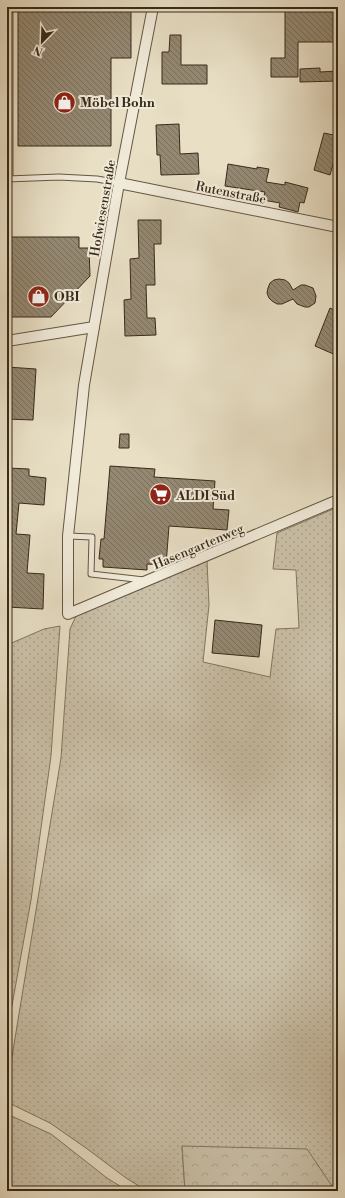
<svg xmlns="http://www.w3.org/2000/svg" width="345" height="1198" font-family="'Libre Bodoni',serif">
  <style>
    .grass { fill: url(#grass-dots); stroke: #827560 }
    .forest { fill: url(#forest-crowns); stroke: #827560 }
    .building { fill: url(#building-back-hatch); stroke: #392a19 }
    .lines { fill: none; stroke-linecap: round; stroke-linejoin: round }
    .lane-casing { stroke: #655744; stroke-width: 7 }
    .street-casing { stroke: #655744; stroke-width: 12 }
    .lane { stroke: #f0ead9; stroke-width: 5 }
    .street { stroke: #f0ead9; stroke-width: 10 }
    .labels { text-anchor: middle; stroke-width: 4; stroke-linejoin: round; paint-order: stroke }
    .poi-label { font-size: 13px; font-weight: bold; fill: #392a19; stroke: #f0ead9; text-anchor: start }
    .street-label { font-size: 13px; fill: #392a19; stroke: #f0ead9 }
  </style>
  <defs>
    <pattern id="grass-dots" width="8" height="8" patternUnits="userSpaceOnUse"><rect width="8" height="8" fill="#cac0a8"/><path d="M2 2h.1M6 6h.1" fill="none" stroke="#aea590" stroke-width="1.8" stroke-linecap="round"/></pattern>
    <pattern id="forest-crowns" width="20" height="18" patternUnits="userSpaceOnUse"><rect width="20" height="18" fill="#cac0a8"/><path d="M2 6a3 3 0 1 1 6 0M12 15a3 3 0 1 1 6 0" fill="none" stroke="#aea590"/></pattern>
    <pattern id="building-back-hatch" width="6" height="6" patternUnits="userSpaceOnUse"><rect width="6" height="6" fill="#948872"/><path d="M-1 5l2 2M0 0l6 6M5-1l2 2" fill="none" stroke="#7a6f5d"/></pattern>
  </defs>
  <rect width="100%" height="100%" fill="#e8dfc5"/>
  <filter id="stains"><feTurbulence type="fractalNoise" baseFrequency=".005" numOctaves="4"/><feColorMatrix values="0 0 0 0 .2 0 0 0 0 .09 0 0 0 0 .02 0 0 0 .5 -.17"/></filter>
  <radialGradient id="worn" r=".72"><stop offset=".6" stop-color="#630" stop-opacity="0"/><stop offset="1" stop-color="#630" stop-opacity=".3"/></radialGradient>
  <g class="grass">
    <polygon points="338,507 338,1185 332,1186 182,1146 185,1191 147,1191 126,1178 86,1148 50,1123 9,1103 9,1075 61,758 70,629 76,616 207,561 209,605 203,662 270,677 276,629 299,628 296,570 273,569 277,533"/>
    <polygon points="60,626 51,756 31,900 7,1033 7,645 44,629"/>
    <polygon points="7,1114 51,1134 107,1178 128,1191 7,1191"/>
  </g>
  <polygon class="forest" points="182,1146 307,1149 332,1186 338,1185 338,1191 185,1191"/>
  <g class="building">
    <polygon points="18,7 131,7 131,58 111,58 111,146 18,146"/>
    <polygon points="285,7 338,7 338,42 298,42 298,77 271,77 271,58 285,58"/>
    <polygon points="170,35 181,35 181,65 207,65 207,84 162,84 162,52 169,52"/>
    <polygon points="320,68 320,72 338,71 338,81 300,82 300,69"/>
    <polygon points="179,124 180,154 198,153 199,174 161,175 160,155 157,155 156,125"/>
    <polygon points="324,133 338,136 338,162 334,161 330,175 314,170"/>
    <polygon points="228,164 257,169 257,167 269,169 266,182 285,185 285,182 308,188 304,203 300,202 298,212 279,207 280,203 263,200 265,192 225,186"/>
    <polygon points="138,220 161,220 161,244 154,244 155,285 146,285 147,318 155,318 156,335 125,336 124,300 131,299 130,259 139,258"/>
    <polygon points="7,237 79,237 79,248 89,248 90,276 51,317 7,317"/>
    <polygon points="279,279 285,280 289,283 293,290 301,285 305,285 313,288 316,296 315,303 309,307 305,307 297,304 293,299 282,304 277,304 272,301 269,298 267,293 268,288 270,283 274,280"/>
    <polygon points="330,308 338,312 338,356 315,346"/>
    <polygon points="7,367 36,369 33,420 7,419"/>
    <polygon points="120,434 129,434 129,448 119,448"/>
    <polygon points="110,466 155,469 154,477 215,481 213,509 229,510 227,530 169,526 166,565 147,564 147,570 103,567 103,559 99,559 101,539 104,539"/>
    <polygon points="7,468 29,469 29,476 46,478 44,505 19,503 16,534 30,535 27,573 44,574 43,609 7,607"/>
    <polygon points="215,620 262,625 259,657 212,653"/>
  </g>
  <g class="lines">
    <defs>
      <g id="lane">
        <polyline points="7,179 59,177 97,179 119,183"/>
        <polyline points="10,179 10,7"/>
        <polyline points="68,536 92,537 91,574 144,580"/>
      </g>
      <g id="street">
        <polyline points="119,183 338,227"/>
        <polyline points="94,327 84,385 68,536 68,614 338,500"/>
        <polyline points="7,341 94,327 119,183 153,7"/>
      </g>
    </defs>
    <use href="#lane" class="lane-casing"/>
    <use href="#street" class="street-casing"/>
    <use href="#lane" class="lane"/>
    <use href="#street" class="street"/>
  </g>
  <defs>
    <symbol id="shop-disc" viewBox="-11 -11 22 22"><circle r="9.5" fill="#8f2418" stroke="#f0ead9"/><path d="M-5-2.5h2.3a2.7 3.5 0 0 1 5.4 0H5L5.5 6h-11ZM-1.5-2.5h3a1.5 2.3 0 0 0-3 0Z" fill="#fff"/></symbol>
    <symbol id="supermarket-disc" viewBox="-11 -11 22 22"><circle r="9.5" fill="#8f2418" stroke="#f0ead9"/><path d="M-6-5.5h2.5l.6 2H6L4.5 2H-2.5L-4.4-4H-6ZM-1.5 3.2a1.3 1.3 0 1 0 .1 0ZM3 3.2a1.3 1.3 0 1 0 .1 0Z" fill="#fff"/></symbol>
  </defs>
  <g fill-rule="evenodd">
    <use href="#shop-disc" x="52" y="90" width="25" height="25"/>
    <use href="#shop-disc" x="26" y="284" width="25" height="25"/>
    <use href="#supermarket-disc" x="148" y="482" width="25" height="25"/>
  </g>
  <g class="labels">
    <g class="poi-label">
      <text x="80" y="107">Möbel Bohn</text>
      <text x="54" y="301">OBI</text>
      <text x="176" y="500">ALDI Süd</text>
    </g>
    <g class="street-label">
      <text transform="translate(231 192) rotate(11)" y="5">Rutenstraße</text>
      <text transform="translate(102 208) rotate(-80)" y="5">Hofwiesenstraße</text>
      <text transform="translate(198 546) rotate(-23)" y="5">Hasengartenweg</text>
    </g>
  </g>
  <rect width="345" height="1198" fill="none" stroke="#e8dfc5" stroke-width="24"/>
  <rect x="8" y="8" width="329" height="1182" fill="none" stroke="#392a19" stroke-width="2"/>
  <rect x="12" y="12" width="321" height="1174" fill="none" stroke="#392a19"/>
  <g transform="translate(42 42) rotate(203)" stroke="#f0ead9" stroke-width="3" paint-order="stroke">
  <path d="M0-3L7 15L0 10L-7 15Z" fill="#392a19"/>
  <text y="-6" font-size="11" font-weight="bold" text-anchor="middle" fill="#392a19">N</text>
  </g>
  <rect width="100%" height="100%" filter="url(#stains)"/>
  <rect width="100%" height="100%" fill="url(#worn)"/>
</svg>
